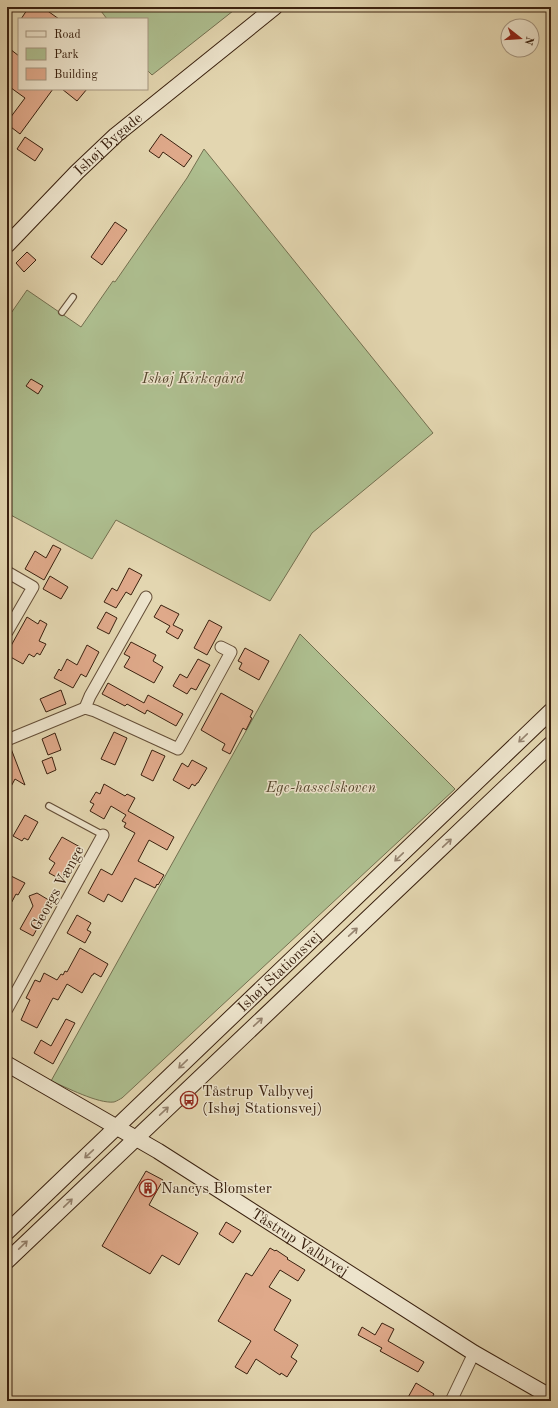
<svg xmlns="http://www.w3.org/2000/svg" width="558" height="1408" font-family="'Old Standard TT',serif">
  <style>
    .green { fill: #aebf90; stroke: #747050 }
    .building { fill: #dfa98a; stroke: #3a210f }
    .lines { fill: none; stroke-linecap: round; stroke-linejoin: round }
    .lane-casing { stroke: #644e37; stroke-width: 8 }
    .street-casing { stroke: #644e37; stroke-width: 13 }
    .secondary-casing { stroke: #3a210f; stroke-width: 17 }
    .lane { stroke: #ede4cc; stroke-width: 5.5 }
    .street { stroke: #ede4cc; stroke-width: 11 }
    .secondary { stroke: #ede4cc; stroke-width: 15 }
    .oneway { stroke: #94826e }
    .labels { text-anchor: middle; stroke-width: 3; stroke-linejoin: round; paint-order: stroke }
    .street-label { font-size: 15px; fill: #3a210f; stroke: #ede4cc }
    .park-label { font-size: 15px; font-style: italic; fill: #57482f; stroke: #ede4cc }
    .poi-label { font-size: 15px; fill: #3a210f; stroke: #ede4cc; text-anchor: start }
  </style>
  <rect width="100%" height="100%" fill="#e3d6b0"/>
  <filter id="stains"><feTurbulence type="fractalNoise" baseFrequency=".005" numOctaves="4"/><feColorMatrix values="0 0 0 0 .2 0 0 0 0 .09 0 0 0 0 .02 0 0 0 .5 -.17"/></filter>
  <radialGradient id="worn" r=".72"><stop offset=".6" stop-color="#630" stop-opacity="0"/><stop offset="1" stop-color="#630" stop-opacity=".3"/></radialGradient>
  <g class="green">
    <polygon points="98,7 238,7 152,75 147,70 147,19 107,19"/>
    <polygon points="204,149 433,433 312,533 270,601 116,520 92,559 7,513 7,319 27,290 81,327 113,281 115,282 187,178"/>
    <path d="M300,634l155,155 -333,309c-2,1 -5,3 -8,4 -16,2 -48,-15 -63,-21z"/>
  </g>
  <g class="building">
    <polygon points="29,7 42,7 59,19 21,19"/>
    <polygon points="10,49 19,56 19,89 53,89 20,134 7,124 7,122 25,98 7,85 7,54"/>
    <polygon points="62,89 87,89 77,101"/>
    <polygon points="161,134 192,156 184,167 163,152 159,158 149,151"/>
    <polygon points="25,137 43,149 35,161 17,149"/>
    <polygon points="115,222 127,230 102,265 91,257"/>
    <polygon points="27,252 36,260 24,272 16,263"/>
    <polygon points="31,379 43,386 38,394 26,386"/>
    <polygon points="53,545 61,549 44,580 25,569 35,551 46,558"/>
    <polygon points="129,568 142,575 131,595 126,592 116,608 104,602 112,588 117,591"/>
    <polygon points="50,576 68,587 61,599 43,589"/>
    <polygon points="161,605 179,614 173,625 183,630 178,639 166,632 170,626 154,617"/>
    <polygon points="106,612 117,618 109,634 97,628"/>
    <polygon points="27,617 38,624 40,620 47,624 39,641 46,644 40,655 37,653 34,657 29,654 23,664 7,655 7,653"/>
    <polygon points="209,620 222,627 207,655 194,648"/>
    <polygon points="131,642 156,655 153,661 163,667 154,683 124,667 130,657 124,654"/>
    <polygon points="87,645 99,652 86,677 81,674 73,688 54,678 59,669 61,671 67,659 77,665"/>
    <polygon points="245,648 269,661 259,680 239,669 242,663 238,661"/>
    <polygon points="198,659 210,665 196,690 191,688 187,694 173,686 180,674 187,678"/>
    <polygon points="108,683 144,703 148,695 183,714 176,726 147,710 145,714 127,704 125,706 102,694"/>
    <polygon points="61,690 66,704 46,712 40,699"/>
    <polygon points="221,693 253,711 250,717 252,718 246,730 243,728 230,754 222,750 225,744 201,730"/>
    <polygon points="114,732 127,738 115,765 101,759"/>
    <polygon points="55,733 61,750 48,755 42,739"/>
    <polygon points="10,746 25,785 15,779 7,794 7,747"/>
    <polygon points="152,750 165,756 153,781 141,775"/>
    <polygon points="52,757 56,770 47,774 42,761"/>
    <polygon points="192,760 207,768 198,783 197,783 195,786 192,784 189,789 173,780 182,763 188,767"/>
    <polygon points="104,784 125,796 127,794 135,798 128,811 174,837 167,850 149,840 138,861 164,875 158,885 157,884 155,888 135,878 122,902 108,894 104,902 88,893 101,869 112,875 135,833 124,827 126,823 122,821 126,815 111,806 104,819 90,811 94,804 90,802 96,792 100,794"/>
    <polygon points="25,815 38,822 28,840 24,838 22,841 13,836"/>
    <polygon points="62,837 80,847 62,880 49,873 55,863 49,859"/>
    <polygon points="7,874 25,883 18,895 16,894 7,911"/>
    <polygon points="37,893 52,902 33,936 20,929 33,906 29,896"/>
    <polygon points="77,915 91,923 87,930 91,932 85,943 67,933"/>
    <polygon points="80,948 108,964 101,977 94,973 93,975 92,975 82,993 67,984 58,1000 53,998 37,1028 21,1020 30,1000 26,998 35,980 40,982 44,973 57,980 61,974 63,975 65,971 67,972"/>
    <polygon points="66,1019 75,1023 53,1064 34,1053 41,1040 51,1046"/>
    <polygon points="146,1171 163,1180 149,1205 198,1233 179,1265 162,1255 150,1274 102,1246"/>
    <polygon points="226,1222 241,1231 233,1243 219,1234"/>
    <polygon points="270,1248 275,1251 276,1250 288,1258 287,1259 305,1270 298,1281 280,1270 269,1287 291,1300 274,1330 298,1345 291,1357 297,1361 287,1377 281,1373 280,1375 256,1359 247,1374 235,1367 251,1341 218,1321 246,1273 252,1276"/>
    <polygon points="382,1323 394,1329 388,1341 424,1362 418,1372 380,1351 382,1348 358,1335 362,1327 375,1335"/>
    <polygon points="416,1383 434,1394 430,1401 406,1401"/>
  </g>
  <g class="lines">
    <defs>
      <g id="lane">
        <polyline points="62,312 73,297"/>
        <polyline points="49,806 103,835"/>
      </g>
      <g id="street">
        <polyline points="7,572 33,587 7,632"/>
        <polyline points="85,708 90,696 146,597"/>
        <polyline points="7,740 85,708 95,711 178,749 231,652 221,647"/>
        <polyline points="7,1009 103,835"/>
        <polyline points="451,1401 474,1353"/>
      </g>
      <g id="secondary">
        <path id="s1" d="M7,245l70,-73 39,-37 159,-128"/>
        <path id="s2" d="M7,1064l151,87 316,202 77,44"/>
        <path id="s3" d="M7,1232l544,-521"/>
        <polyline points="7,1261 551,744"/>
      </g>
    </defs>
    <use href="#lane" class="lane-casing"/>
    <use href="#street" class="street-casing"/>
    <use href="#secondary" class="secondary-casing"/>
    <use href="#lane" class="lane"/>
    <use href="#street" class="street"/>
    <use href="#secondary" class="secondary"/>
  </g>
  <defs><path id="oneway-shaft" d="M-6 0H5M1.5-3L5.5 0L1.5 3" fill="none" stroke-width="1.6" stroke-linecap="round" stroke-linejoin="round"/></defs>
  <g class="oneway">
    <use href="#oneway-shaft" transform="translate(523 738) rotate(136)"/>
    <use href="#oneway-shaft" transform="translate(447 843) rotate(-43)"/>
    <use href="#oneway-shaft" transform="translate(399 857) rotate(136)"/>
    <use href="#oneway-shaft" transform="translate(353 932) rotate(-43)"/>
    <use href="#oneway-shaft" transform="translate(258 1022) rotate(-43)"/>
    <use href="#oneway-shaft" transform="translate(183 1064) rotate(136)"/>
    <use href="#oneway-shaft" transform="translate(164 1111) rotate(-43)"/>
    <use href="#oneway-shaft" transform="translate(89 1154) rotate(137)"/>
    <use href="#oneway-shaft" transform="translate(68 1203) rotate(-44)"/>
    <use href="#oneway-shaft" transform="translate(23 1245) rotate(-44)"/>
  </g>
  <defs>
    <symbol id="bus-ring" viewBox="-11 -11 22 22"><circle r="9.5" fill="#ede4cc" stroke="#8f2418" stroke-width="1.5"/><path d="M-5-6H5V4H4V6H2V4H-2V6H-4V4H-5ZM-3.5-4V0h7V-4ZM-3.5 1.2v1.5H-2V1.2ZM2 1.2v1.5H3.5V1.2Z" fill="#8f2418"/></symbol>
    <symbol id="building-ring" viewBox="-11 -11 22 22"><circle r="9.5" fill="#ede4cc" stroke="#8f2418" stroke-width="1.5"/><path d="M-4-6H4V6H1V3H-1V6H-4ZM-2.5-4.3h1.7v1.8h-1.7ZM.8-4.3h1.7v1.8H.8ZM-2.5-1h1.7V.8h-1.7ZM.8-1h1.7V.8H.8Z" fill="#8f2418"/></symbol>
  </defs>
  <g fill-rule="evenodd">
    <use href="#bus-ring" x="179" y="1090" width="20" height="20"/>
    <use href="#building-ring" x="138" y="1178" width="20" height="20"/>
  </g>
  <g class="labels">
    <g class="street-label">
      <text dy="5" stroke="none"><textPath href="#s1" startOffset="143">Ishøj Bygade</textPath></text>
      <text transform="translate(57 888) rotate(-61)" y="5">Georgs Vænge</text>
      <text dy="5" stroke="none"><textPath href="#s3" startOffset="377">Ishøj Stationsvej</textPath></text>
      <text dy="5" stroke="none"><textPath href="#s2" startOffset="343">Tåstrup Valbyvej</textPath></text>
    </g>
    <g class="park-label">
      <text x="193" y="383">Ishøj Kirkegård</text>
      <text x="321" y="792">Ege-hasselskoven</text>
    </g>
    <g class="poi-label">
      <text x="202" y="1096">Tåstrup Valbyvej<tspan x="202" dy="17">(Ishøj Stationsvej)</tspan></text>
      <text x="161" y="1193">Nancys Blomster</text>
    </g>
  </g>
  <rect width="558" height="1408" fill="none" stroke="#e3d6b0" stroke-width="24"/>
  <rect x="8" y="8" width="542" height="1392" fill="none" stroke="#3a210f" stroke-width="2"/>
  <rect x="12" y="12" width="534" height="1384" fill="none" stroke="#3a210f"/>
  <rect x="18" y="18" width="130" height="72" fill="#ede4cc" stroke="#a59680"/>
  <rect x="26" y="31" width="20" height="6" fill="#ede4cc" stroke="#a59680"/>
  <text x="54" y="38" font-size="12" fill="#3a210f">Road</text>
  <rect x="26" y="48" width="20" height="12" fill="#aebf90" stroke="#a59680"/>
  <text x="54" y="58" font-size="12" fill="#3a210f">Park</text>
  <rect x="26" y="68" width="20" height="12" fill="#dfa98a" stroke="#a59680"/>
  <text x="54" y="78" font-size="12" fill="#3a210f">Building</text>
  <g transform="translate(520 38) rotate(107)"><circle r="19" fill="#ede4cc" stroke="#a59680"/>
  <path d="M0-3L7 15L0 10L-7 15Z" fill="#8f2418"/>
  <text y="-6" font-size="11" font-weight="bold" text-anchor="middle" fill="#3a210f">N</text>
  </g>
  <rect width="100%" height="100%" filter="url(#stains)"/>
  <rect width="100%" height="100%" fill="url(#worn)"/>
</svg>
